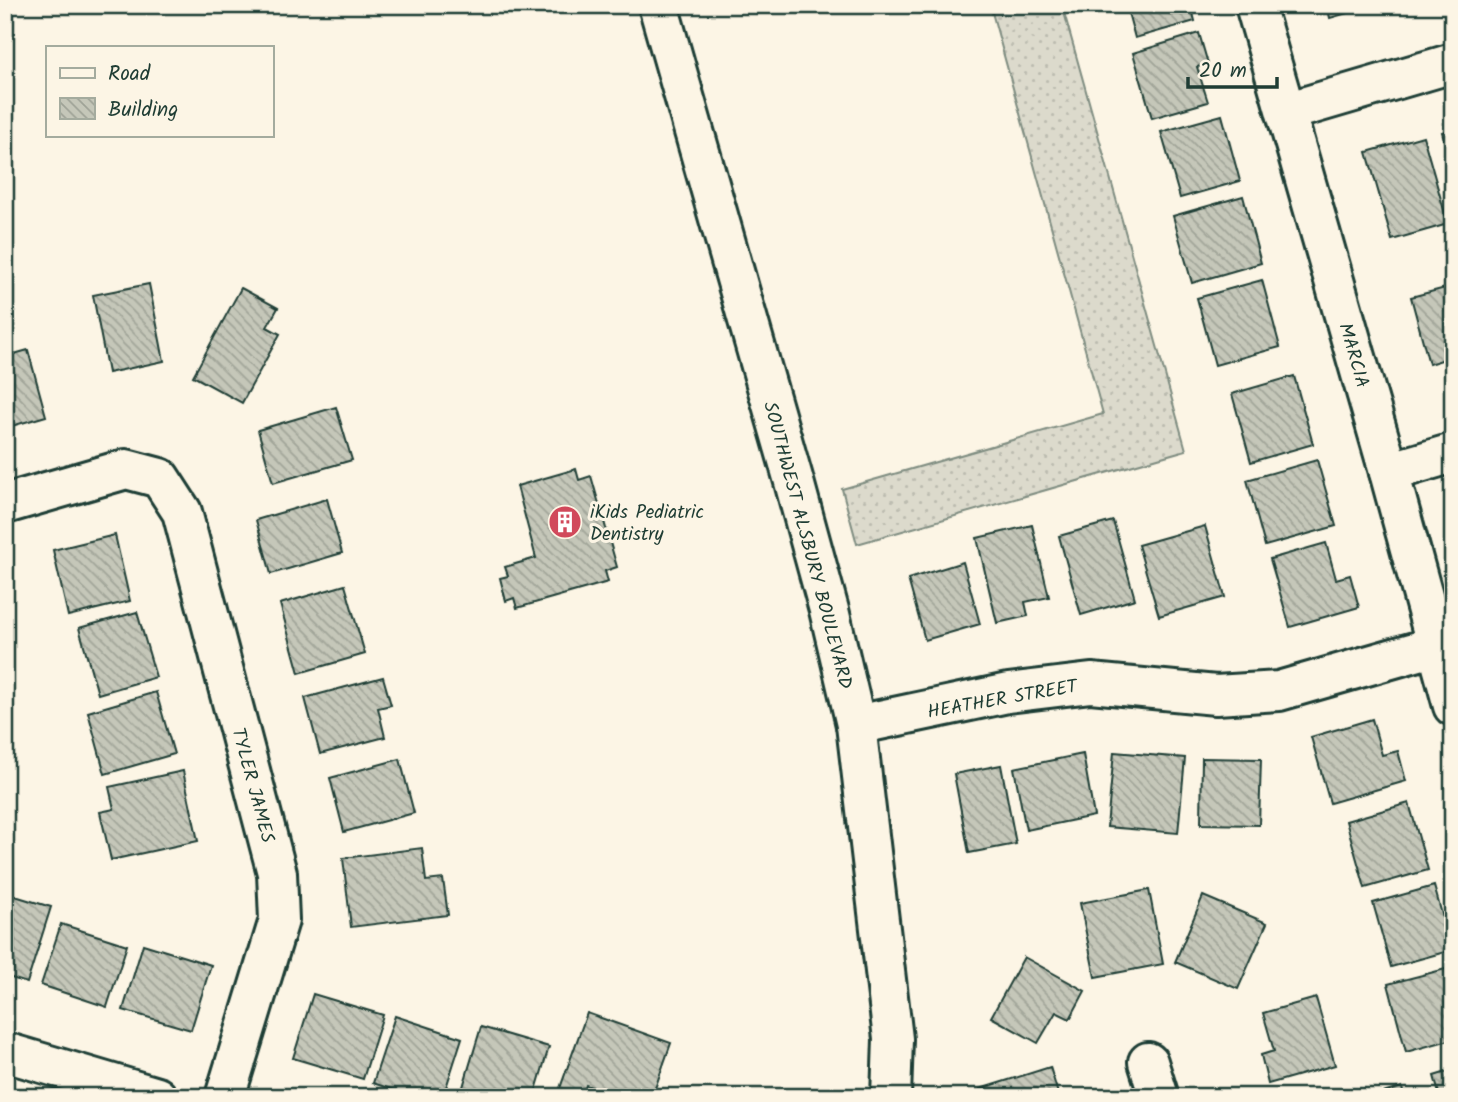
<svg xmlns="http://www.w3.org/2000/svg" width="1458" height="1102" font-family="Kalam,sans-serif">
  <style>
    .grass { fill: url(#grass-dots); stroke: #7e8c80; stroke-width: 2 }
    .building { fill: url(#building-back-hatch); stroke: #1f3d34; stroke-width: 2 }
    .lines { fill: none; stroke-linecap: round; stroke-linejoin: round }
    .minor-casing { stroke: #1f3d34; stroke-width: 44 }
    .major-casing { stroke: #1f3d34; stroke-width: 44 }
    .minor { stroke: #fcf5e5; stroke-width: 38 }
    .major { stroke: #fcf5e5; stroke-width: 38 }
    .labels { text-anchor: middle; stroke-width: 6; stroke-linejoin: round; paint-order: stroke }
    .street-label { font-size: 19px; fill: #1f3d34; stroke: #fcf5e5 }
    .poi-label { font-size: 19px; fill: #1f3d34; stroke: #fcf5e5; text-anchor: start }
  </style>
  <defs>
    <pattern id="grass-dots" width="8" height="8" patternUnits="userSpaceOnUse" patternTransform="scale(1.75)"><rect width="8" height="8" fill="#dcdacc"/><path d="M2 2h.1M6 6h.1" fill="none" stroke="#bcbcb0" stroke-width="1.8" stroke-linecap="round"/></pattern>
    <pattern id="building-back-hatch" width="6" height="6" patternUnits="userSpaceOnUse" patternTransform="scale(1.75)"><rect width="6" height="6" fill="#c5c7b9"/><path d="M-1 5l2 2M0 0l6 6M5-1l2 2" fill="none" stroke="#9fa397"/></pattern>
  </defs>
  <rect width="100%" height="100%" fill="#fcf5e5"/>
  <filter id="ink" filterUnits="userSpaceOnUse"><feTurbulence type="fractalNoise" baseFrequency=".0143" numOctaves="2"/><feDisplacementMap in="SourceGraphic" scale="14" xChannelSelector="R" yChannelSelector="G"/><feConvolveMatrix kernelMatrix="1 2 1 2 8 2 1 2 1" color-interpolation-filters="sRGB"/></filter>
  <g filter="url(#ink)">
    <polygon class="grass" points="990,5 1062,5 1186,450 857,544 842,489 1103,414"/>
    <g class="building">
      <polygon points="1126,5 1191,5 1195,21 1135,38"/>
      <polygon points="1327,5 1375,5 1330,18"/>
      <polygon points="1199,33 1208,64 1197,67 1208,102 1152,118 1133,53"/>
      <polygon points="1222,115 1240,181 1180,198 1161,132"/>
      <polygon points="1453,129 1453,170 1442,132"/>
      <polygon points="1423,136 1448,224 1392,240 1367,152"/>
      <polygon points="1243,196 1261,263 1192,283 1173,216"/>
      <polygon points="1262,280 1280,347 1215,365 1197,298"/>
      <polygon points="149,284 164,361 108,373 93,295"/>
      <polygon points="1453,286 1453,362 1451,357 1429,364 1411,297"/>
      <polygon points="241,288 278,308 267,327 280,334 242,403 193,376"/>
      <polygon points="5,350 7,356 28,350 46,416 5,428"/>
      <polygon points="1294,376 1313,444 1251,462 1232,394"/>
      <polygon points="336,407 352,460 273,483 258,430"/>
      <polygon points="1317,460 1336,526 1265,546 1247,480"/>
      <polygon points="576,469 579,480 591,476 617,567 605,571 608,582 517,608 514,598 506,601 500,578 508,576 505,567 536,558 517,486"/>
      <polygon points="327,499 342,553 271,574 256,520"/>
      <polygon points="1113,521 1135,599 1081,615 1059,536"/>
      <polygon points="1032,525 1049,597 1025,602 1028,616 997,623 977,538"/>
      <polygon points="1205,526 1225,597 1159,616 1138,545"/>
      <polygon points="115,535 130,601 68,616 53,550"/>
      <polygon points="1326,543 1336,579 1350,575 1359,607 1290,627 1270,559"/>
      <polygon points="963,562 980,624 925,640 908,579"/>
      <polygon points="345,585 365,654 299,673 280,604"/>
      <polygon points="137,612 156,677 98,694 79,628"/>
      <polygon points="383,677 391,705 378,708 385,737 320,754 305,698"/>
      <polygon points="156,692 174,754 105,774 88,712"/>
      <polygon points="1372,719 1382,755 1398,751 1406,781 1330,803 1311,737"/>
      <polygon points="1114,752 1185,758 1178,833 1107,827"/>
      <polygon points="1083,754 1094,816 1026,830 1014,768"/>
      <polygon points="1202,758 1261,759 1259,825 1201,824"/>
      <polygon points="400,759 414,813 344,832 330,778"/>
      <polygon points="1001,765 1016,844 969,853 954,774"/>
      <polygon points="183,771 198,841 111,860 100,812 114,809 109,787"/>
      <polygon points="1409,803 1428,870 1365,888 1346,821"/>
      <polygon points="422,848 426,881 443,879 448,915 351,927 343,858"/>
      <polygon points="1434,886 1452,950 1391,967 1373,903"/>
      <polygon points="1149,890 1163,964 1095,977 1080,903"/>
      <polygon points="5,893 51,907 27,983 5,976"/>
      <polygon points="1203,896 1267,923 1238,989 1175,962"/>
      <polygon points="61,924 127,945 107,1007 41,985"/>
      <polygon points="143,944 211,965 191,1030 123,1010"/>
      <polygon points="1024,957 1085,991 1070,1019 1056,1012 1038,1043 991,1017"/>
      <polygon points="1453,967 1453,1039 1406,1052 1388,984"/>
      <polygon points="313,994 383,1015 363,1079 293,1058"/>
      <polygon points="1316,998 1335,1065 1268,1084 1261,1055 1274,1051 1263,1013"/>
      <polygon points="587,1013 671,1043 652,1097 620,1097 586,1085 582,1097 574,1097 559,1091"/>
      <polygon points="395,1016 462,1038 443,1097 415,1097 373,1083"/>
      <polygon points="481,1027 549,1047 534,1097 460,1097"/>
      <polygon points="1050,1067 1059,1097 983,1097 980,1089"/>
      <polygon points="1453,1070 1453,1097 1440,1097 1434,1076"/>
      <polygon points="1402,1087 1404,1097 1370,1097"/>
    </g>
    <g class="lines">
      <defs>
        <g id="minor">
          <polyline points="1255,5 1389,472 1453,706"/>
          <polyline points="1286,112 1453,63"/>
          <polyline points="1389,472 1453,453"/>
          <polyline points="5,504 126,469 160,478 182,512 277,873 279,920 225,1097"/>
          <polyline points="856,725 1008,693 1091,683 1216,695 1279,691 1436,646"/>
          <polyline points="5,1052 157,1097"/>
          <polyline points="1148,1062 1159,1097"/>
        </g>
        <polyline id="major" points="658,5 793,478 829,610 856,725 893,1039 891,1097"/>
      </defs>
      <use href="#minor" class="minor-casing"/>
      <use href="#major" class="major-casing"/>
      <use href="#minor" class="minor"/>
      <use href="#major" class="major"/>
    </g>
  </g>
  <defs>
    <symbol id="building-disc" viewBox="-11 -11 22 22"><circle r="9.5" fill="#d1495b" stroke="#fcf5e5"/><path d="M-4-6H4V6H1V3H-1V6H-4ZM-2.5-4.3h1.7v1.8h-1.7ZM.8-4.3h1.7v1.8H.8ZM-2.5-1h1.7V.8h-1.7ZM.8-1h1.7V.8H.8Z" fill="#fff"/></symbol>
  </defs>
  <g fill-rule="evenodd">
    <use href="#building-disc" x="546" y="503" width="38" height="38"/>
  </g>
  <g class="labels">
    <g class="street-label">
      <text transform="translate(1355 355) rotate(74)" y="7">MARCIA</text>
      <text transform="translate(809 545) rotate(75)" y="7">SOUTHWEST ALSBURY BOULEVARD</text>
      <text transform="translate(1002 698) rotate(-10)" y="7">HEATHER STREET</text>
      <text transform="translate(254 785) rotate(75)" y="7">TYLER JAMES</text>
    </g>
    <g class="poi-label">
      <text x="590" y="518">iKids Pediatric<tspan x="590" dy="22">Dentistry</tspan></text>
    </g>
  </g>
  <rect width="1458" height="1102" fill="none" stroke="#fcf5e5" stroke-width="28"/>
  <rect x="14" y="14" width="1430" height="1074" fill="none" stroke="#1f3d34" stroke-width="2.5" filter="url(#ink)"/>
  <rect x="46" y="46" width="228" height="91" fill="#fcf5e5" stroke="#a4ab9e" stroke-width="2"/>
  <rect x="60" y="68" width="35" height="10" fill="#fcf5e5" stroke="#a4ab9e" stroke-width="2"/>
  <text x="108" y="80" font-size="21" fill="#1f3d34">Road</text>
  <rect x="60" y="98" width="35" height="21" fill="url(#building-back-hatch)" stroke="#a4ab9e" stroke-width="2"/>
  <text x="108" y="116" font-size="21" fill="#1f3d34">Building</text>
  <path d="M1188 77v10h89v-10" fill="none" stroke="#1f3d34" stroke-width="3.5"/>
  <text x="1199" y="77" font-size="21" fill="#1f3d34" stroke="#fcf5e5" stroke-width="5" paint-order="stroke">20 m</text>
</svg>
